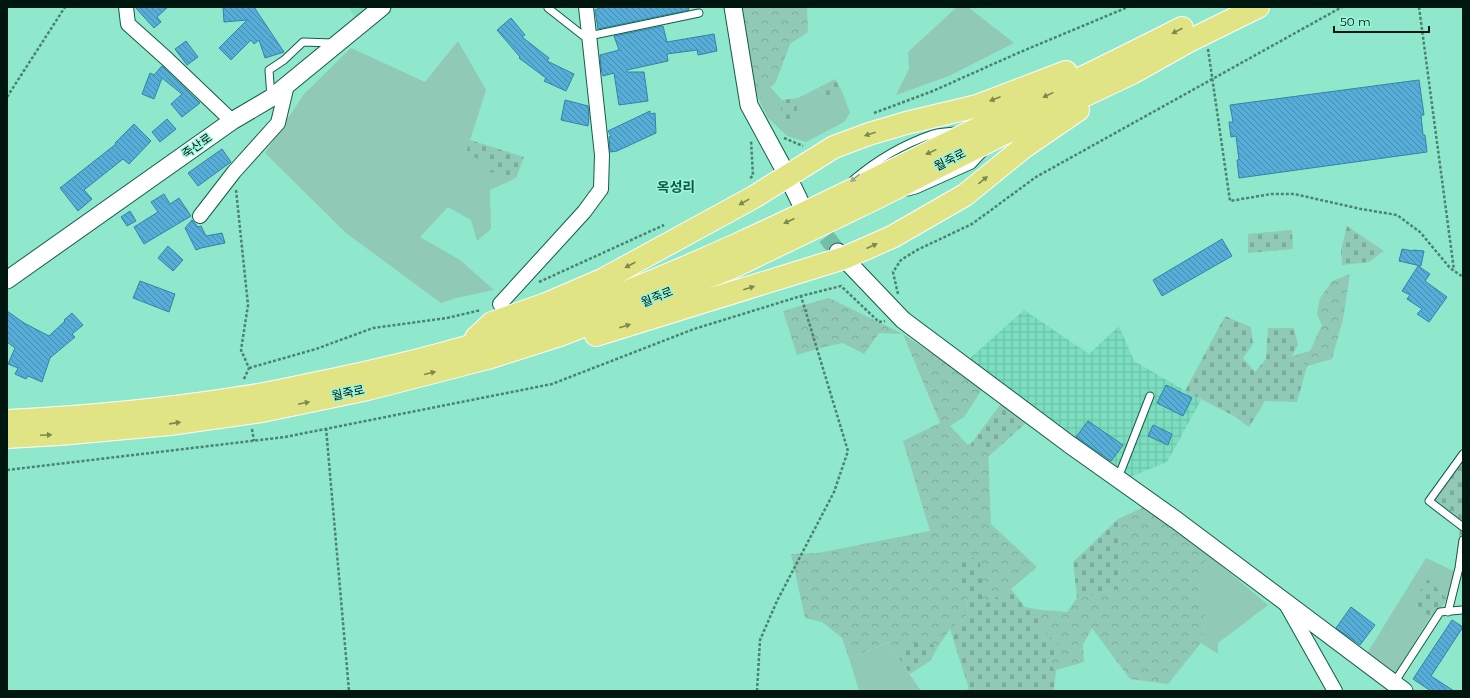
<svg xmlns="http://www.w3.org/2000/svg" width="1470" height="698" font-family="Montserrat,'Noto Sans KR',sans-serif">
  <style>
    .built { fill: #7bdebf }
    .industrial { fill: url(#industrial-grid) }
    .green { fill: #90c9b6 }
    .forest { fill: url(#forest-crowns) }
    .cemetery { fill: url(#cemetery-stones) }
    .building { fill: url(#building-back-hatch); stroke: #3483a8 }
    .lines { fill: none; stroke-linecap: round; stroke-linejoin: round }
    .tertiary-tunnel { stroke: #72bea6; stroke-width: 17; stroke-dasharray: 17 8; stroke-linecap: butt }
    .service-casing { stroke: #135c4a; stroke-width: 9 }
    .minor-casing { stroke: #135c4a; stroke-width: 16 }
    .tertiary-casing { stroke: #135c4a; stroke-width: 19 }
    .primary-casing { stroke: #fff; stroke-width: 24 }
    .path { stroke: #4a8370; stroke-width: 2.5; stroke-dasharray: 3 2; stroke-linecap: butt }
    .service { stroke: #fff; stroke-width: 7 }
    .minor { stroke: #fff; stroke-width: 14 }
    .tertiary { stroke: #fff; stroke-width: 17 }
    .primary { stroke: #e0e484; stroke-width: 22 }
    .oneway { fill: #7b884f }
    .oneway2 { fill: #99a29f }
    .labels { text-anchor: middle; stroke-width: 3; stroke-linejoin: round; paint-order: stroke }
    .street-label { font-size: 12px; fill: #00170f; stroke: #9cf5d9 }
    .quarter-label { font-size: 14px; font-weight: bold; fill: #0e5947; stroke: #9cf5d9 }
  </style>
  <defs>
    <pattern id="industrial-grid" width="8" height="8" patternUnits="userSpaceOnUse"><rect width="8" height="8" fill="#7bdebf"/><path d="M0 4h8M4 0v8" fill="none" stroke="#69bea3"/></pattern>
    <pattern id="forest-crowns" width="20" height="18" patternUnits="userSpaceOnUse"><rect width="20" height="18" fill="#90c9b6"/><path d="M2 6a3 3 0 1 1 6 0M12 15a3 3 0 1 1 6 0" fill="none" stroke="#7aac9b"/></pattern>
    <pattern id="cemetery-stones" width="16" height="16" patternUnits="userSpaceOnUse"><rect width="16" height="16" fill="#90c9b6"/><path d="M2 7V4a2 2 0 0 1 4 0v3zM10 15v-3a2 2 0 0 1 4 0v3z" fill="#7aac9b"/></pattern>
    <pattern id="building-back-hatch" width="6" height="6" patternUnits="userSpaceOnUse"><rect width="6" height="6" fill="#56add7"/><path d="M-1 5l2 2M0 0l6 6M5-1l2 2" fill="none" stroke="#458cad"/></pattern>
  </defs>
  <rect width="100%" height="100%" fill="#8fe8cc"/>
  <polygon class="built" points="349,7 370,7 356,20"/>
  <polygon class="industrial" points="1024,310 1089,354 1119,326 1134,361 1201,400 1167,462 1130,477 1060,429 968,360"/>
  <g class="green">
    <polygon points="957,7 968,7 1014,43 949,76 896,95 909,69 908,52"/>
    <polygon points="458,41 486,90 466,153 491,165 491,172 516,178 490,190 491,229 477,241 471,220 448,207 420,237 460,260 494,290 456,298 441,303 346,233 265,153 304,94 351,48 425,82"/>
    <polygon points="770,87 782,100 780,118 795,121 798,98 818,88 825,97 842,91 850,113 844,122 806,142 787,136 768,118 758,98"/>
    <polygon points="1207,554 1268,605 1218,643 1218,654 1201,643 1206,620 1197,600"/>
    <polygon points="1426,558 1454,571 1447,599 1428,579 1413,601 1430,617 1395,674 1366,655"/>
    <polygon points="888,643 921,691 859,691 849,658"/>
  </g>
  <g class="forest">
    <polygon points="742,7 807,7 808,32 790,44 776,82 758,98 751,72"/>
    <polygon points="1350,274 1343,319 1332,359 1307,366 1292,356 1310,351 1322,325 1317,314 1320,298 1332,281"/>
    <path d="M829,298l74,36 80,54 -19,29 -14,9 17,18 21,4 3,76 46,43 -26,22 -28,16v-21l-24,-4 9,14 -1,21 -17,14 -12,18c-20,-7 -25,-5 -43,6l-8,-10 -38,15 -7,-20 -20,-16 -17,-4 -14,-64 27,-1 112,-22 -27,-90 37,-18 -37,-89 -24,-1 -15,21 -21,-11 -23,5 -23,7 -14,-44z"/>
    <polygon points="1144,507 1207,554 1197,600 1206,620 1201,643 1168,684 1130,679 1092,628 1083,645 1084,662 1056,670 1050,665 1059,645 1041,629 1041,610 1067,612 1077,598 1118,589 1121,555 1118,519"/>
  </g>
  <g class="cemetery">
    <polygon points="835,79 842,91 825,97 818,88"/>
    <polygon points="798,98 796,121 780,118 782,100"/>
    <polygon points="470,140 524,157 516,178 490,172 490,165 466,153"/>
    <polygon points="1347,226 1384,251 1369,262 1342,265 1341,250"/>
    <polygon points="1292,230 1293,249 1248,253 1248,234"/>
    <polygon points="1225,316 1251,327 1253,344 1243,358 1255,372 1266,359 1268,328 1294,328 1298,345 1292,356 1307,366 1297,402 1265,401 1249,427 1234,416 1185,391"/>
    <polygon points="1003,401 1028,421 988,457 988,448 970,445"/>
    <polygon points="1463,447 1463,574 1454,571 1460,529 1425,502"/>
    <polygon points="1118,519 1121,555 1118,589 1077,598 1073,562"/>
    <polygon points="979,557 983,584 983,605 1011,589 1025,607 1041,610 1041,629 1059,645 1050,665 1056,670 1054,691 962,691 969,689 950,629 967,615 968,594 959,580 956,562"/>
    <polygon points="1428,579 1447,599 1440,609 1430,617 1413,601"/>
    <polygon points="925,642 938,647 930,661 910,674 895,653 910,643"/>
  </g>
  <g class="building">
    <polygon points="135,7 168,7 157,17 161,22 154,28"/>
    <polygon points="223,7 254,7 284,52 265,58 259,40 254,44 251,40 231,60 219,48 247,20 224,22"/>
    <polygon points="602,7 688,7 689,10 598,29 595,10"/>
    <polygon points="511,18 525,35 522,37 549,58 547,61 574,74 566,91 544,81 546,78 519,58 520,57 497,30"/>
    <polygon points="663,26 667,42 714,34 717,51 698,55 697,50 667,54 668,61 627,70 627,72 644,72 648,101 619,105 614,73 603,76 601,69 600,55 619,50 614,36"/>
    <polygon points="186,41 198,57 187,65 175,49"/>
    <polygon points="162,66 200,103 182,117 171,104 182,94 162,78 154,99 142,94 150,73 154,75"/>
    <polygon points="1419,80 1424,115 1421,115 1423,135 1425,135 1427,152 1239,178 1237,160 1239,160 1236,136 1231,137 1229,122 1233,122 1230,105"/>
    <polygon points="565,100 588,106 589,118 588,126 561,120"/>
    <polygon points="650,111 650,114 655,113 656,133 617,151 610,152 609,137 611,136 608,131"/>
    <polygon points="167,119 176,129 160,142 152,132"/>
    <polygon points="134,124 151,141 129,164 123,159 84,190 92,199 78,211 60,188 116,144 115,143"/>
    <polygon points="222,149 231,162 198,186 188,173"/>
    <polygon points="164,194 170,204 179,198 191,216 144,244 134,227 158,212 151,202"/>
    <polygon points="130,211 136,221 127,226 121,217"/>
    <polygon points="192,220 198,227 201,226 206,236 222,233 225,243 201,248 196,250 185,228"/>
    <polygon points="1222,239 1232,256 1162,296 1153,280"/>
    <polygon points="168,246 183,260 173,271 158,258"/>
    <polygon points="1402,249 1413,251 1413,250 1424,251 1421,266 1399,261"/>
    <polygon points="1418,266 1430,274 1425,281 1447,297 1429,322 1417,314 1422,309 1407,299 1410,295 1402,291"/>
    <polygon points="140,281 175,294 169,312 133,298"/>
    <polygon points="7,311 24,323 49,336 65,321 64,320 72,313 83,325 72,334 75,337 50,358 42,382 28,376 26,379 15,374 18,368 8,364 15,348 7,342"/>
    <polygon points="1166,385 1192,398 1183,416 1157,403"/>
    <polygon points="1088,421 1123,445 1111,461 1076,437"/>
    <polygon points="1153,425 1172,434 1168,445 1148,436"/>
    <polygon points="1351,607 1375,625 1360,645 1336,628"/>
    <polygon points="1452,620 1463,627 1431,676 1454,691 1431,691 1413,679"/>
  </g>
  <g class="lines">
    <polyline class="tertiary-tunnel" points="811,217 838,252"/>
    <defs>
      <g id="service">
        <polyline points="548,8 590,41"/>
        <polyline points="589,36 699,13"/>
        <polyline points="271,97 269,70 284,60 303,42 333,43"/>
        <path d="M853,180c23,-20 51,-36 80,-46 7,-2 15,-2 22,-3"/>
        <polyline points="908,192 916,190 972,165 984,152"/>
        <polyline points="1463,454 1429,501 1463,527"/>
        <polyline points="1118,478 1150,396"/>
        <polyline points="1448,612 1459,568 1463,540"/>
        <polyline points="1394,683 1440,612 1462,610"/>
      </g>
      <g id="minor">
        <polyline points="126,7 128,24 167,59 232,121"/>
        <polyline points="200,216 234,172 278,123 287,85"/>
        <polyline points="500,304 584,212 601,189 602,155 586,7"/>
        <polyline points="1286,604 1335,691"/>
      </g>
      <g id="tertiary">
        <polyline points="733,7 749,105 787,175 801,204"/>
        <polyline points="838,252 903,320 1069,444 1176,520 1404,691"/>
        <polyline points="7,280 232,121 271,98 382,7"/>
      </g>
      <g id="primary">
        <polyline points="596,335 844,258 892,237 965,195 1024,147 1078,110"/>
        <polyline points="476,338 492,323 546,304 604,279 754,197 834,147 869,134 906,123 977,106 1066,72"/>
        <path d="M7,421c77,-4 155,-11 231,-23 25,-3 50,-9 74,-14 80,-16 160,-36 237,-63 131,-46 255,-107 379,-168 85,-42 170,-82 254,-125"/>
        <polyline points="7,437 60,434 170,424 262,411 368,389 488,358 560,335 731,268 872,200 1003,134 1132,73 1189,41 1258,7"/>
      </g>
    </defs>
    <use href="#service" class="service-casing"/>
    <use href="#minor" class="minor-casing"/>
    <use href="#tertiary" class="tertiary-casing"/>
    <use href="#primary" class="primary-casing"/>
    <g class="path">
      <polyline points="1419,7 1454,270"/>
      <polyline points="1208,49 1230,201 1271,194 1294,194 1361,209 1397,215 1420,232 1450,268 1463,277"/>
      <polyline points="7,97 65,7"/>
      <polyline points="874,113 933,91 1018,53 1128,7"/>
      <polyline points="784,138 803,146"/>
      <polyline points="750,178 753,176 751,140"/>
      <polyline points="236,190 248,305 241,350 249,368 244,379 244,381"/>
      <polyline points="539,282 664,225"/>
      <polyline points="898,294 893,272 901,260 917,250 972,224 1036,177 1342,7"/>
      <polyline points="249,368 316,349 373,328 447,318 481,310"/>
      <polyline points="326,428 349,691"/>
      <polyline points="252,429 254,441"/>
      <polyline points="7,470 285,437 552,384 694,329 801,296 841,286 879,322 885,321"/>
      <polyline points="757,691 760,640 777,601 834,492 848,451 801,296"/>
    </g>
    <use href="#service" class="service"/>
    <use href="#minor" class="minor"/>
    <use href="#tertiary" class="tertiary"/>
    <use href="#primary" class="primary"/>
  </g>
  <defs><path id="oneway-solid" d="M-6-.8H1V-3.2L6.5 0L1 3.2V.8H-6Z"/></defs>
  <g class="oneway">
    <use href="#oneway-solid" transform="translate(1177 31) rotate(153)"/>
    <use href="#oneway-solid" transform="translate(1048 95) rotate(154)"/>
    <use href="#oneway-solid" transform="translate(995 99) rotate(159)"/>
    <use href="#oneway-solid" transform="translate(870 134) rotate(162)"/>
    <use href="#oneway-solid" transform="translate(931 152) rotate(154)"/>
    <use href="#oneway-solid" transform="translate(983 180) rotate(-39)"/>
    <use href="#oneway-solid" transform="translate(744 202) rotate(151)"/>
    <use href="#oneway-solid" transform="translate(789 221) rotate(155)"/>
    <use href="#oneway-solid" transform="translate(872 246) rotate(-24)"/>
    <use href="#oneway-solid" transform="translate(630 265) rotate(152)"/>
    <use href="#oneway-solid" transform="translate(749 288) rotate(-17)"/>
    <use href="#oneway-solid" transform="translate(625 326) rotate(-17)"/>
    <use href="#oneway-solid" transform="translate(430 373) rotate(-14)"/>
    <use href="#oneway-solid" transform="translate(304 403) rotate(-12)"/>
    <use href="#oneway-solid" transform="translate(175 423) rotate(-8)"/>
    <use href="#oneway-solid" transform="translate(46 435) rotate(-3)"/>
  </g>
  <use class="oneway2" href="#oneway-solid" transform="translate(855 178) rotate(139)"/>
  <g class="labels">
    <g class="street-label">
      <text transform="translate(197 146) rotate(-35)" y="4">죽산로</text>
      <text transform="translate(950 160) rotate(-27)" y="4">월죽로</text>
      <text transform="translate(657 297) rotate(-22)" y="4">월죽로</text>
      <text transform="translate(348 393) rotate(-12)" y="4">월죽로</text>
    </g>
    <g class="quarter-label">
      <text x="676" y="192">옥성리</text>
    </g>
  </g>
  <rect width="1470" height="698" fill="none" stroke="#00170f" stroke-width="16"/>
  <path d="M1334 26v6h95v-6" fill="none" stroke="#00170f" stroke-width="2"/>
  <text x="1340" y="26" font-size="12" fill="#00170f" stroke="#9cf5d9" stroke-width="3" paint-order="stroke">50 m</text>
</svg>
